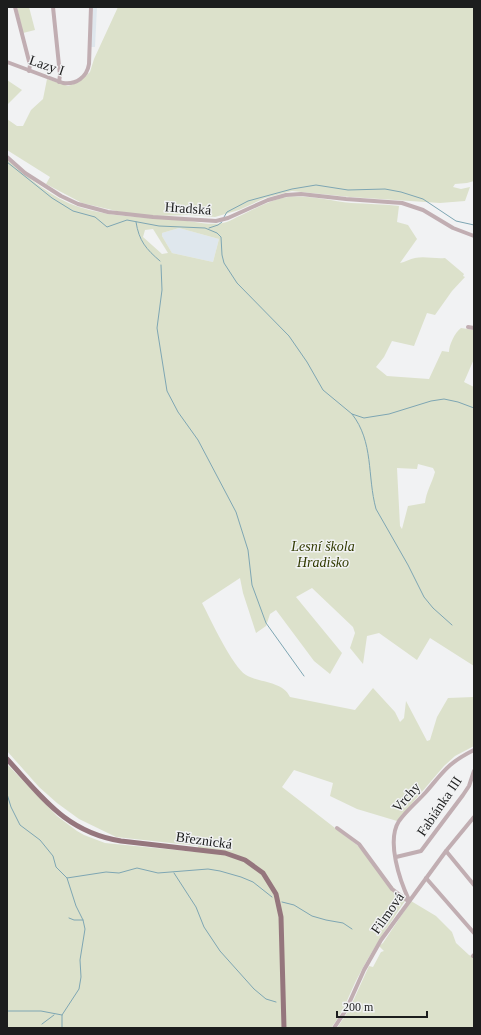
<svg xmlns="http://www.w3.org/2000/svg" width="481" height="1035" font-family="'Times New Roman',serif">
  <style>
    .built { fill: #dfe7ed }
    .green { fill: #dce1cb; fill-rule: evenodd }
    .lines { fill: none; stroke-linecap: round; stroke-linejoin: round }
    .stream { stroke: #7ea6b3; stroke-width: 1 }
    .minor { stroke: #c1aeb2; stroke-width: 4 }
    .major { stroke: #95767d; stroke-width: 5 }
    .labels { text-anchor: middle; stroke-width: 3; stroke-linejoin: round; paint-order: stroke }
    .street-label { font-size: 14px; fill: #1c1d1d; stroke: #f1f2f3 }
    .park-label { font-size: 14px; font-style: italic; fill: #313a00; stroke: #f1f2f3 }
  </style>
  <rect width="100%" height="100%" fill="#f1f2f3"/>
  <g class="built">
    <polygon points="93,7 97,7 95,47 91,47"/>
    <polygon points="179,228 219,239 213,262 172,253 162,236 162,233"/>
  </g>
  <g class="green">
    <polygon points="17,7 29,7 35,30 23,33"/>
    <polygon points="118,7 474,7 474,181 467,183 455,184 453,187 461,189 470,187 465,201 440,203 350,197 292,191 265,198 239,210 215,217 189,215 152,216 125,213 82,203 46,184 50,177 7,150 7,119 17,126 23,126 31,110 43,99 47,79 68,86 79,82 90,72 94,59"/>
    <polygon points="7,80 22,90 7,105"/>
    <path d="M7,159c21,19 45,39 72,48 30,10 63,10 93,12 17,1 35,7 51,4 5,-1 10,-4 14,-6 16,-7 34,-18 51,-20 21,-2 42,4 63,6 16,1 32,1 48,3l-2,16 11,3 9,14 -17,24c5,-1 10,-4 15,-5 10,-2 20,1 30,0l19,16 -1,2 2,1 -13,14 -17,24 -8,-2 -13,33 -22,-5 -8,16 -8,10 11,9 42,3 13,-28 7,1c0,-7 6,-20 12,-24l13,2v29l-10,23 10,5v279l-44,-28 -13,22 -38,-27 -12,3 -4,28 -13,-16 5,-15 -2,-6 -41,-39 -16,9 46,56 -12,21 -16,-13 -38,-51 -6,4 -4,12 -10,7 -13,-40 -3,-15 -38,25c9,17 30,63 44,72 13,8 37,6 44,22l65,13 18,-22 22,24 5,10 4,-4 2,-17 21,40 3,-1 7,-23 11,-19 26,-1v49l-19,10 -11,10 -47,55 -40,-12 -27,-13 3,-13 -39,-13 -12,17 75,58 48,56c-17,25 -33,49 -47,76 -9,17 -14,35 -27,51h-324v-264l50,52 20,15 7,4 21,8 91,9 2,-6 -82,-9 -37,-18 -22,-16 -18,-16 -32,-36zM179,228l40,11 -6,23 -41,-9 -10,-17v-3zM153,229l15,24 -6,1 -19,-17 2,-7zM418,464l15,4 2,4c-3,11 -9,20 -10,31l-17,3 -6,23 -2,-3 -3,-58 20,1z"/>
    <polygon points="411,901 436,916 452,932 456,943 469,955 474,957 474,1028 337,1028 349,1010 369,966 373,967 381,952 384,951 379,946 383,943"/>
  </g>
  <g class="lines">
    <g class="stream">
      <polyline points="7,162 52,198 73,211 95,217 107,227 127,220 159,226 205,228 217,233 221,237 222,255 224,263 237,283 289,336 307,362 323,390 352,414 364,418 370,417 389,414 431,401 444,399 458,402 474,408"/>
      <polyline points="224,217 227,212 248,201 292,189 316,185 348,190 385,189 401,192 423,199 456,221 474,225"/>
      <path d="M136,222c3,19 10,27 24,39"/>
      <polyline points="209,228 218,225 222,222"/>
      <polyline points="161,265 162,290 157,328 167,391 178,412 198,440 236,512 248,550 252,585 266,623 304,676"/>
      <path d="M352,414c22,28 15,62 24,95l32,56 16,32 9,11 19,17"/>
      <polyline points="7,794 11,807 20,825 40,840 53,856 56,867 67,878 106,872 119,873 137,868 158,873 208,869 220,871 241,877 253,882 272,897"/>
      <polyline points="174,873 196,907 204,927 220,951 254,989 266,999 276,1002"/>
      <polyline points="282,902 294,905 312,916 326,920 343,923 352,929"/>
      <polyline points="69,918 74,920 83,920"/>
      <polyline points="7,1011 41,1011 62,1015"/>
      <polyline points="42,1024 54,1015"/>
      <polyline points="62,1028 62,1015 79,989 81,977 80,960 85,929 83,920 76,906 67,878"/>
    </g>
    <g class="minor">
      <polyline points="15,7 30,65 29,71"/>
      <polyline points="53,7 60,75 59,82"/>
      <path d="M7,62l56,21c13,2 24,-6 26,-19l2,-57"/>
      <polyline points="7,157 25,173 61,196 78,204 108,212 153,217 216,221 228,218 268,200 286,195 301,194 346,199 402,203 423,210 453,228 474,236"/>
      <polyline points="468,327 474,328"/>
      <polyline points="337,828 359,844 392,889 408,901"/>
      <polyline points="446,851 474,885"/>
      <polyline points="396,857 421,851 463,795 469,786 474,771"/>
      <polyline points="426,878 474,933"/>
      <path d="M409,900c-9,-19 -23,-59 -10,-79 8,-11 18,-19 27,-29 18,-21 22,-29 48,-42"/>
      <polyline points="473,956 474,955"/>
      <polyline points="334,1028 346,1010 364,970 381,940 446,851 474,817"/>
    </g>
    <path class="major" d="M7,759c36,39 59,73 114,82l104,12 20,7 18,13 13,21 5,23 3,111"/>
  </g>
  <g class="labels">
    <g class="street-label">
      <text transform="translate(47 65) rotate(19)" y="5">Lazy I</text>
      <text transform="translate(188 208) rotate(4)" y="5">Hradská</text>
      <text transform="translate(406 797) rotate(-48)" y="5">Vrchy</text>
      <text transform="translate(439 806) rotate(-56)" y="5">Fabiánka III</text>
      <text transform="translate(204 840) rotate(8)" y="5">Březnická</text>
      <text transform="translate(387 913) rotate(-55)" y="5">Filmová</text>
    </g>
    <g class="park-label">
      <text x="323" y="551">Lesní škola<tspan x="323" dy="16">Hradisko</tspan></text>
    </g>
  </g>
  <rect width="481" height="1035" fill="none" stroke="#1c1d1d" stroke-width="16"/>
  <path d="M337 1011v6h90v-6" fill="none" stroke="#1c1d1d" stroke-width="2"/>
  <text x="343" y="1011" font-size="12" fill="#1c1d1d" stroke="#f1f2f3" stroke-width="3" paint-order="stroke">200 m</text>
</svg>
